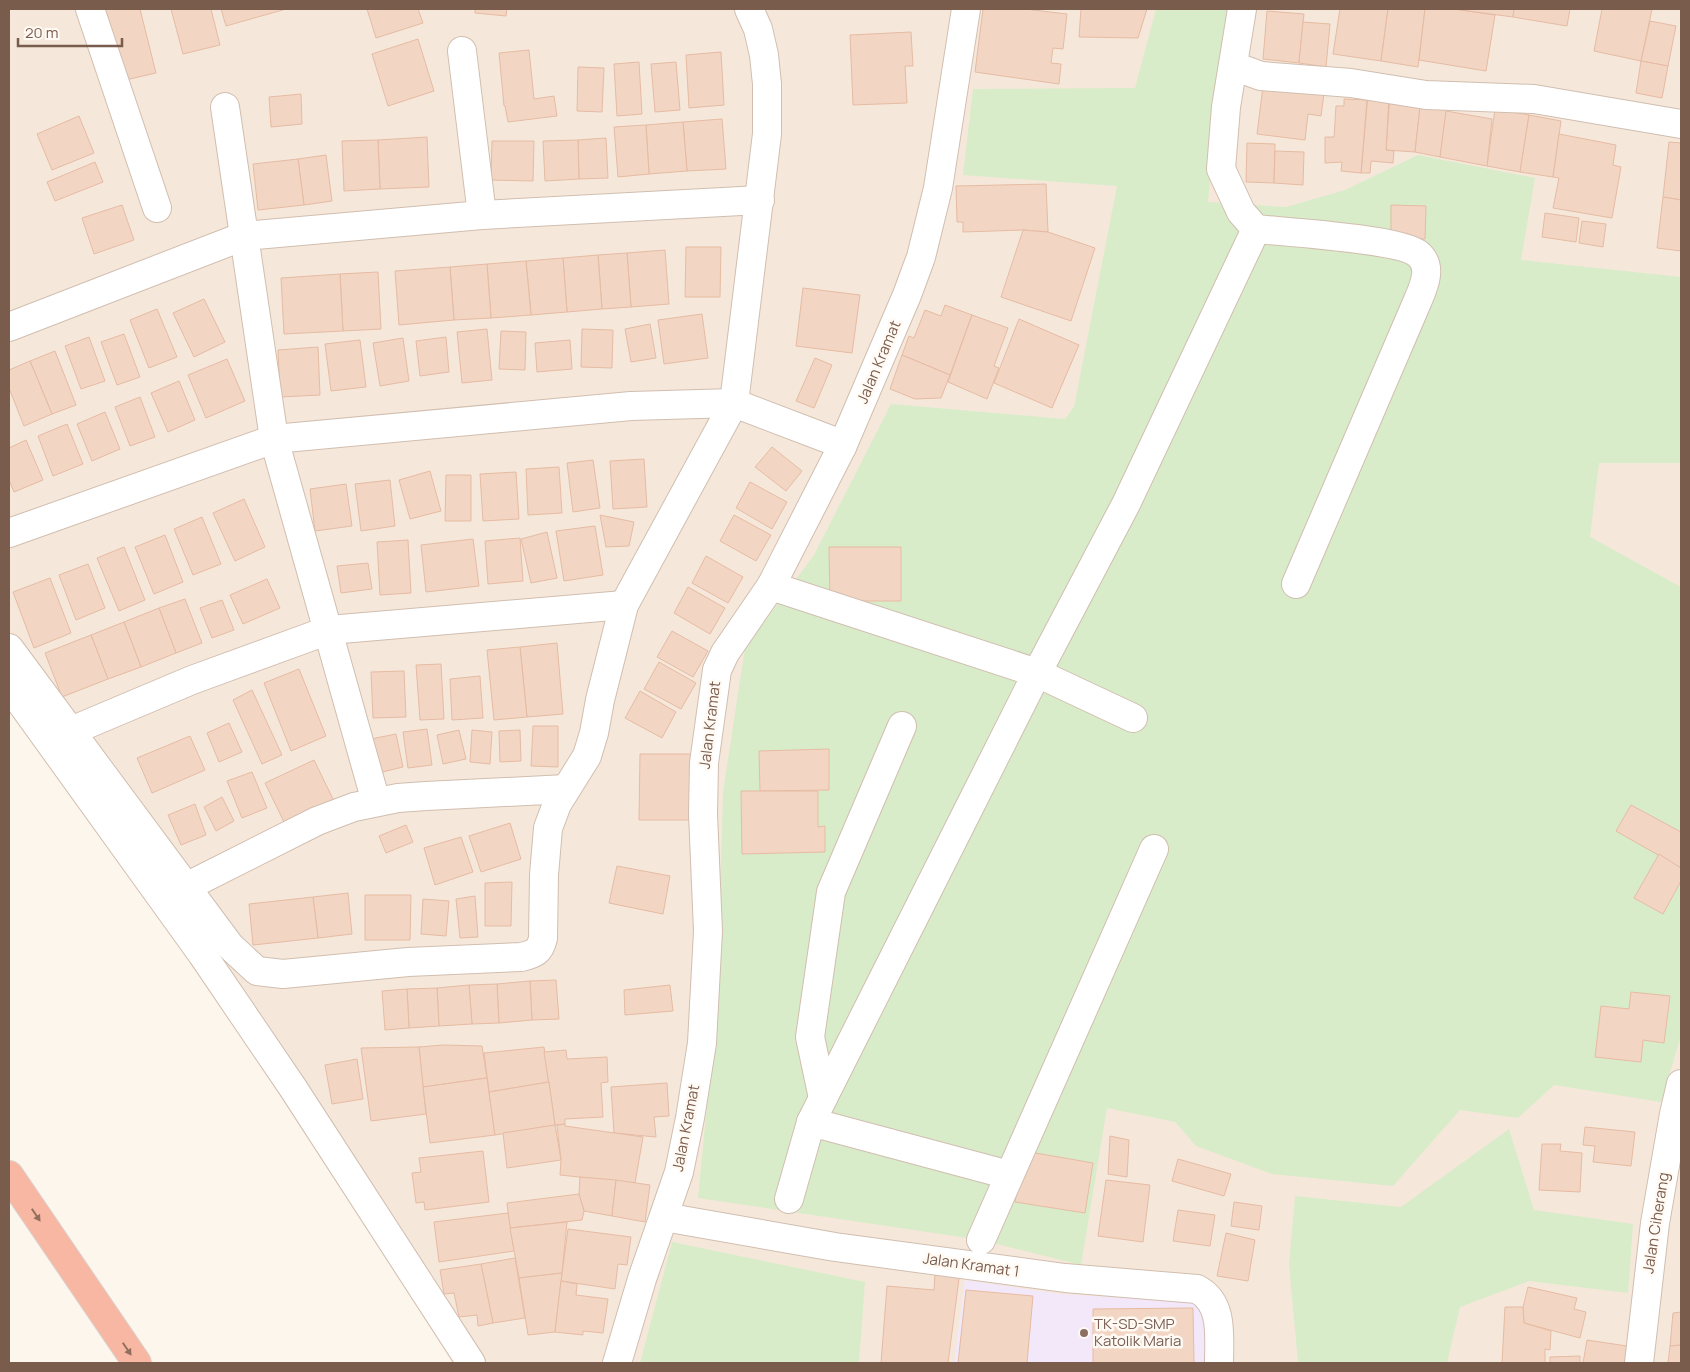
<svg xmlns="http://www.w3.org/2000/svg" width="1690" height="1372" font-family="Manrope,sans-serif">
  <style>
    .residential { fill: #f5e8da }
    .education { fill: #f3e8fa }
    .green { fill: #d8ecc9; fill-rule: evenodd }
    .building { fill: #f3d5c3; stroke: #e6bba3 }
    .lines { fill: none; stroke-linecap: round; stroke-linejoin: round }
    .minor-casing { stroke: #d1beb0; stroke-width: 30 }
    .tertiary-casing { stroke: #d1beb0; stroke-width: 30 }
    .motorway-casing { stroke: #dad1cd; stroke-width: 30 }
    .minor { stroke: #fff; stroke-width: 28 }
    .tertiary { stroke: #fff; stroke-width: 28 }
    .motorway { stroke: #f7b7a3; stroke-width: 28 }
    .oneway { fill: #936e5e }
    .education-dot { fill: #8d6e63; stroke: #fffaf3; stroke-width: 2 }
    .labels { text-anchor: middle; stroke-width: 5; stroke-linejoin: round; paint-order: stroke }
    .street-label { font-size: 15px; fill: #7a5c4d; stroke: #fffaf3 }
    .education-label { font-size: 15px; fill: #785e54; stroke: #fffaf3; text-anchor: start }
  </style>
  <rect width="100%" height="100%" fill="#fdf6ec"/>
  <polygon class="residential" points="9,9 1681,9 1681,1363 471,1363 9,686"/>
  <polygon class="education" points="965,1280 1061,1294 1209,1303 1209,1363 954,1363"/>
  <g class="green">
    <path d="M1156,9h71l-19,193 78,5 59,-17 73,-35 117,23 -14,82 160,17v186h-82l-9,74 91,50v245l-50,-27 -15,26 43,23 -25,44 29,16 18,-33v155l-20,66 -107,-17 -36,33 -58,-8 -67,76 -121,-12 -76,-28 -21,-24 -68,-14 -26,157 -100,-25 -283,-42 19,-195 6,-211 22,-144 69,-93 77,-151 174,15 9,-12 43,-221 -154,-11 10,-86 162,-1zM1391,205l34,1v33l-34,-1zM829,547h71l1,54h-71zM828,749l1,41 -11,1v36h7v25l-83,2 -1,-62 19,-1 -1,-40zM1631,992l33,51 -21,-3 -3,22 -45,-5 6,-51 28,3zM1024,1151l69,12 -8,50 -70,-11z"/>
    <polygon points="1509,1129 1534,1210 1633,1224 1628,1293 1529,1281 1460,1307 1447,1363 1298,1363 1289,1264 1295,1196 1401,1207"/>
    <polygon points="672,1242 865,1282 859,1363 640,1363"/>
  </g>
  <g class="building">
    <polygon points="104,9 140,9 156,73 121,81"/>
    <polygon points="171,9 211,9 220,45 183,54"/>
    <polygon points="221,9 286,9 226,26"/>
    <polygon points="367,9 418,9 423,23 376,38"/>
    <polygon points="475,9 507,9 506,16 475,13"/>
    <polygon points="983,9 1025,9 1067,14 1063,49 1053,48 1051,63 1061,64 1059,84 975,72"/>
    <polygon points="1081,9 1147,9 1138,38 1079,37"/>
    <polygon points="1340,9 1388,9 1381,61 1333,54"/>
    <polygon points="1388,9 1425,9 1418,67 1381,61"/>
    <polygon points="1425,9 1454,9 1495,15 1486,71 1419,60"/>
    <polygon points="1454,9 1514,9 1513,17"/>
    <polygon points="1514,9 1570,9 1567,26 1513,17"/>
    <polygon points="1602,9 1652,9 1641,61 1594,51"/>
    <polygon points="1267,11 1304,14 1299,63 1263,59"/>
    <polygon points="1650,21 1676,26 1668,66 1641,61"/>
    <polygon points="1303,22 1330,24 1326,67 1299,63"/>
    <polygon points="911,32 913,66 905,66 907,103 853,105 850,35"/>
    <polygon points="418,39 434,91 388,106 372,54"/>
    <polygon points="529,50 534,99 554,96 557,116 508,122 505,106 504,106 499,53"/>
    <polygon points="721,52 724,105 689,108 686,55"/>
    <polygon points="1641,61 1668,66 1662,98 1636,93"/>
    <polygon points="639,62 642,114 617,116 614,64"/>
    <polygon points="676,62 680,110 655,112 651,64"/>
    <polygon points="578,67 604,68 602,112 577,111"/>
    <polygon points="1264,78 1325,86 1321,116 1308,114 1305,140 1257,134"/>
    <polygon points="1390,93 1421,98 1415,152 1386,150"/>
    <polygon points="301,94 302,124 271,127 269,97"/>
    <polygon points="1368,94 1389,97 1386,150 1394,151 1393,163 1371,161 1370,173 1361,173"/>
    <polygon points="1421,98 1448,100 1440,157 1415,152"/>
    <polygon points="1344,99 1367,100 1361,173 1341,171 1342,162 1325,163 1325,137 1334,137 1336,106 1344,106"/>
    <polygon points="1495,109 1529,115 1520,172 1487,166"/>
    <polygon points="1446,111 1492,119 1487,166 1440,157"/>
    <polygon points="1529,115 1561,121 1553,177 1520,172"/>
    <polygon points="79,116 94,153 52,170 37,134"/>
    <polygon points="722,119 726,169 687,171 683,122"/>
    <polygon points="683,122 687,171 649,174 646,125"/>
    <polygon points="646,125 649,174 618,177 614,127"/>
    <polygon points="1559,134 1616,145 1613,165 1621,167 1612,218 1553,208 1559,178 1553,177"/>
    <polygon points="427,137 429,187 380,189 378,140"/>
    <polygon points="606,138 608,178 579,179 578,140"/>
    <polygon points="378,140 380,189 344,191 342,141"/>
    <polygon points="578,140 579,179 545,181 543,141"/>
    <polygon points="492,141 534,141 533,181 491,180"/>
    <polygon points="1669,142 1681,143 1681,200 1663,197"/>
    <polygon points="1247,143 1275,144 1274,183 1246,182"/>
    <polygon points="1275,151 1304,152 1303,185 1274,183"/>
    <polygon points="326,155 332,201 304,205 298,159"/>
    <polygon points="298,159 304,205 258,210 253,164"/>
    <polygon points="95,162 103,182 55,201 47,182"/>
    <polygon points="1046,184 1048,232 1023,230 963,232 963,222 957,222 956,186"/>
    <polygon points="1663,197 1681,200 1681,251 1657,248"/>
    <polygon points="122,205 134,240 94,254 82,218"/>
    <polygon points="1391,205 1426,206 1425,239 1391,238"/>
    <polygon points="1545,213 1579,218 1576,242 1542,237"/>
    <polygon points="1582,221 1606,224 1603,247 1579,243"/>
    <polygon points="1023,230 1048,232 1095,248 1071,321 1001,297"/>
    <polygon points="686,247 721,247 720,297 685,297"/>
    <polygon points="665,250 669,304 631,307 627,253"/>
    <polygon points="627,253 631,307 602,309 598,255"/>
    <polygon points="598,255 602,309 567,312 563,258"/>
    <polygon points="563,258 567,312 531,315 526,261"/>
    <polygon points="526,261 531,315 491,318 487,264"/>
    <polygon points="487,264 491,318 454,320 450,267"/>
    <polygon points="450,267 454,320 399,325 395,271"/>
    <polygon points="378,272 381,329 343,331 340,274"/>
    <polygon points="340,274 343,331 284,334 281,278"/>
    <polygon points="803,288 860,295 852,353 796,346"/>
    <polygon points="204,299 225,342 194,357 173,313"/>
    <polygon points="945,305 972,315 950,375 902,355 909,336 914,338 925,310 941,316"/>
    <polygon points="157,309 177,357 149,368 130,320"/>
    <polygon points="702,314 708,358 664,364 658,320"/>
    <polygon points="972,315 1008,328 994,366 999,368 987,399 948,382"/>
    <polygon points="1019,319 1079,345 1052,408 994,383"/>
    <polygon points="650,324 656,358 631,362 625,329"/>
    <polygon points="487,329 492,380 462,383 457,332"/>
    <polygon points="582,329 613,330 612,368 581,367"/>
    <polygon points="501,331 526,332 525,370 499,369"/>
    <polygon points="124,334 140,377 117,385 101,342"/>
    <polygon points="89,337 105,381 81,389 65,346"/>
    <polygon points="446,337 449,372 420,376 416,341"/>
    <polygon points="403,338 409,381 380,386 373,343"/>
    <polygon points="360,340 366,387 331,391 325,344"/>
    <polygon points="570,340 572,369 537,372 535,343"/>
    <polygon points="318,347 320,395 280,397 278,350"/>
    <polygon points="55,351 76,405 52,414 30,361"/>
    <polygon points="902,355 950,375 941,398 915,399 890,389"/>
    <polygon points="815,358 832,365 814,408 796,401"/>
    <polygon points="227,359 245,401 206,418 188,375"/>
    <polygon points="30,361 52,414 24,426 9,388 9,370"/>
    <polygon points="179,381 195,420 168,432 151,393"/>
    <polygon points="140,397 155,437 130,446 115,407"/>
    <polygon points="105,412 120,449 92,461 77,424"/>
    <polygon points="67,424 83,464 53,476 38,436"/>
    <polygon points="26,440 43,480 14,492 9,480 9,448"/>
    <polygon points="772,447 802,471 786,491 755,467"/>
    <polygon points="644,459 647,507 613,509 610,461"/>
    <polygon points="593,460 600,508 573,512 567,463"/>
    <polygon points="559,467 562,513 528,515 526,469"/>
    <polygon points="430,471 441,511 410,519 399,480"/>
    <polygon points="516,472 519,519 483,521 480,474"/>
    <polygon points="446,475 471,475 471,521 445,521"/>
    <polygon points="390,480 395,526 361,531 355,484"/>
    <polygon points="750,482 787,502 772,529 736,508"/>
    <polygon points="346,484 352,526 315,531 310,489"/>
    <polygon points="244,499 265,547 235,561 213,513"/>
    <polygon points="600,515 634,522 629,546 606,547"/>
    <polygon points="734,515 771,535 756,561 720,541"/>
    <polygon points="202,517 221,564 193,575 174,529"/>
    <polygon points="595,526 603,575 564,581 556,531"/>
    <polygon points="547,532 557,578 531,583 521,539"/>
    <polygon points="165,535 183,582 154,594 135,547"/>
    <polygon points="520,538 523,581 488,584 485,541"/>
    <polygon points="473,539 479,586 426,592 421,545"/>
    <polygon points="408,540 411,593 380,595 377,542"/>
    <polygon points="124,547 145,600 119,611 97,558"/>
    <polygon points="829,547 901,547 901,601 830,601"/>
    <polygon points="706,556 743,577 728,603 692,583"/>
    <polygon points="368,563 372,589 341,593 337,566"/>
    <polygon points="88,564 105,608 76,620 59,575"/>
    <polygon points="50,578 71,633 34,648 13,592"/>
    <polygon points="267,579 280,608 243,624 230,595"/>
    <polygon points="688,587 725,608 710,634 674,613"/>
    <polygon points="185,599 202,643 176,653 159,608"/>
    <polygon points="222,600 234,630 212,638 200,608"/>
    <polygon points="159,608 176,653 141,667 124,622"/>
    <polygon points="124,622 141,667 108,679 91,635"/>
    <polygon points="672,631 708,651 693,677 657,657"/>
    <polygon points="91,635 108,679 62,697 45,653"/>
    <polygon points="557,643 563,714 527,717 520,647"/>
    <polygon points="520,647 527,717 494,720 487,650"/>
    <polygon points="659,662 696,683 681,709 644,689"/>
    <polygon points="441,664 444,719 420,720 416,665"/>
    <polygon points="299,669 326,736 291,751 264,683"/>
    <polygon points="404,671 406,717 373,718 371,672"/>
    <polygon points="480,676 483,718 452,720 450,679"/>
    <polygon points="252,690 282,755 262,764 233,700"/>
    <polygon points="640,691 676,712 662,738 625,718"/>
    <polygon points="229,723 242,752 219,762 207,733"/>
    <polygon points="533,726 558,726 558,767 531,766"/>
    <polygon points="427,729 432,765 408,768 403,732"/>
    <polygon points="459,730 466,759 443,764 437,735"/>
    <polygon points="472,730 492,732 490,764 470,762"/>
    <polygon points="520,730 521,761 500,762 499,731"/>
    <polygon points="396,734 403,767 374,774 366,740"/>
    <polygon points="190,736 205,770 152,793 137,758"/>
    <polygon points="829,749 829,790 760,791 759,751"/>
    <polygon points="640,754 696,754 696,820 639,820"/>
    <polygon points="314,760 334,801 285,824 265,783"/>
    <polygon points="252,772 267,808 242,818 227,781"/>
    <polygon points="741,791 818,791 818,827 825,826 825,852 742,854"/>
    <polygon points="222,797 234,821 216,831 204,807"/>
    <polygon points="195,804 206,835 181,845 168,815"/>
    <polygon points="1631,805 1681,832 1681,868 1616,831"/>
    <polygon points="510,823 521,859 481,872 469,836"/>
    <polygon points="406,825 413,842 386,853 379,836"/>
    <polygon points="461,837 473,872 435,885 424,848"/>
    <polygon points="1659,854 1681,868 1681,881 1663,914 1634,898"/>
    <polygon points="617,866 670,876 663,914 609,903"/>
    <polygon points="512,882 511,926 485,926 485,883"/>
    <polygon points="348,893 352,934 318,938 313,897"/>
    <polygon points="365,895 411,895 410,940 365,940"/>
    <polygon points="475,896 478,937 460,938 456,899"/>
    <polygon points="313,897 318,938 253,945 249,904"/>
    <polygon points="423,899 449,901 446,936 421,934"/>
    <polygon points="556,980 559,1019 532,1020 530,981"/>
    <polygon points="530,981 532,1020 499,1023 497,984"/>
    <polygon points="497,984 499,1023 472,1024 469,985"/>
    <polygon points="469,985 472,1024 439,1026 437,988"/>
    <polygon points="670,985 673,1011 625,1015 624,990"/>
    <polygon points="437,988 439,1026 409,1028 407,989"/>
    <polygon points="407,989 409,1028 385,1030 382,991"/>
    <polygon points="1631,992 1670,996 1664,1043 1643,1040 1641,1062 1595,1057 1601,1006 1629,1009"/>
    <polygon points="443,1045 482,1046 487,1078 423,1087 419,1047"/>
    <polygon points="419,1047 426,1114 371,1121 361,1048"/>
    <polygon points="544,1047 549,1082 489,1092 484,1053"/>
    <polygon points="566,1050 567,1059 607,1057 608,1082 601,1083 603,1117 565,1119 565,1124 555,1125 544,1052"/>
    <polygon points="357,1059 363,1099 332,1104 325,1065"/>
    <polygon points="487,1078 495,1135 430,1143 423,1087"/>
    <polygon points="549,1082 555,1125 495,1135 489,1092"/>
    <polygon points="667,1083 669,1116 654,1117 656,1137 614,1133 611,1087"/>
    <polygon points="565,1124 565,1126 643,1137 635,1183 560,1175 561,1160 557,1125"/>
    <polygon points="555,1125 561,1160 507,1168 503,1133"/>
    <polygon points="1585,1127 1635,1132 1631,1166 1593,1162 1595,1146 1583,1145"/>
    <polygon points="1110,1136 1129,1140 1127,1177 1108,1174"/>
    <polygon points="1542,1144 1561,1144 1560,1151 1582,1153 1580,1192 1539,1190"/>
    <polygon points="483,1151 489,1202 425,1210 424,1202 416,1203 412,1173 421,1172 419,1158"/>
    <polygon points="1024,1151 1093,1163 1085,1213 1015,1202"/>
    <polygon points="1178,1159 1231,1174 1224,1196 1172,1181"/>
    <polygon points="580,1177 616,1180 612,1216 584,1211 579,1194"/>
    <polygon points="616,1180 650,1185 645,1222 612,1216"/>
    <polygon points="1106,1180 1150,1185 1143,1242 1098,1236"/>
    <polygon points="579,1194 584,1211 582,1220 510,1228 507,1203"/>
    <polygon points="1234,1202 1262,1206 1259,1230 1231,1226"/>
    <polygon points="1178,1210 1215,1215 1210,1246 1173,1241"/>
    <polygon points="508,1213 514,1251 439,1262 434,1222"/>
    <polygon points="567,1222 562,1273 519,1278 510,1228"/>
    <polygon points="568,1229 631,1237 627,1265 618,1264 615,1289 561,1281"/>
    <polygon points="1226,1233 1255,1240 1248,1281 1217,1276"/>
    <polygon points="515,1258 525,1318 493,1323 481,1264"/>
    <polygon points="481,1264 493,1323 478,1326 477,1315 459,1317 454,1293 444,1294 440,1270"/>
    <polygon points="960,1271 948,1363 881,1363 887,1286 934,1290 935,1274"/>
    <polygon points="562,1273 555,1332 528,1335 519,1278"/>
    <polygon points="561,1281 577,1284 576,1295 608,1299 603,1333 583,1331 583,1335 555,1332"/>
    <polygon points="1528,1287 1577,1298 1574,1309 1586,1312 1580,1338 1524,1323 1523,1307"/>
    <polygon points="966,1290 1033,1296 1027,1363 958,1363"/>
    <polygon points="1505,1307 1523,1307 1524,1323 1551,1331 1550,1350 1545,1349 1545,1363 1502,1363"/>
    <polygon points="1193,1308 1194,1363 1093,1363 1093,1309"/>
    <polygon points="1681,1312 1681,1345 1670,1346 1673,1313"/>
    <polygon points="1587,1340 1627,1346 1625,1363 1583,1363"/>
    <polygon points="1681,1345 1681,1363 1668,1363 1670,1346"/>
    <polygon points="1580,1356 1580,1363 1550,1363 1550,1357"/>
  </g>
  <g class="lines">
    <defs>
      <g id="minor">
        <polyline points="90,9 157,208"/>
        <path d="M1242,9l-16,98 -5,62 20,43 15,17c29,3 145,10 162,25 15,12 6,32 0,46l-122,284"/>
        <polyline points="462,51 482,215"/>
        <polyline points="1233,66 1261,76 1351,83 1426,95 1534,99 1681,124"/>
        <polyline points="225,107 274,439 376,802"/>
        <polyline points="9,327 244,236 482,215 760,200"/>
        <polyline points="9,533 274,439 631,406 734,403 831,440 842,447"/>
        <polyline points="771,586 1037,673 1133,718"/>
        <path d="M9,648l221,298 27,25 26,3 125,-12 113,-5c13,-3 19,-5 22,-19l1,-63 4,-47 9,-24 30,-48 7,-23 6,-33 24,-95 110,-202 33,-269v-50l-3,-29 -6,-26 -9,-20"/>
        <polyline points="9,686 202,954 293,1088 471,1363"/>
        <polyline points="71,731 192,680 329,630 624,605"/>
        <polyline points="186,887 317,821 354,807 398,798 426,796 566,789"/>
        <polyline points="823,1098 810,1037 831,892 902,726"/>
        <polyline points="811,1122 1009,1175"/>
        <polyline points="789,1199 811,1122 1037,673 1126,504 1256,229"/>
        <path d="M664,1217l171,30 230,31 132,11c27,14 22,48 22,74"/>
        <polyline points="981,1240 1154,849"/>
        <polyline points="617,1363 642,1279 679,1172 690,1118 702,1043 708,931 703,814 704,763 717,670 725,653 771,586 842,447 907,295 921,257 938,188 966,9"/>
      </g>
      <polyline id="tertiary" points="1639,1363 1655,1223 1674,1114 1681,1084"/>
      <polyline id="motorway" points="9,1175 137,1363"/>
    </defs>
    <use href="#minor" class="minor-casing"/>
    <use href="#tertiary" class="tertiary-casing"/>
    <use href="#motorway" class="motorway-casing"/>
    <use href="#minor" class="minor"/>
    <use href="#tertiary" class="tertiary"/>
    <use href="#motorway" class="motorway"/>
  </g>
  <defs><path id="oneway-solid" d="M-6-.8H1V-3.2L6.5 0L1 3.2V.8H-6Z" transform="scale(1.25)"/></defs>
  <g class="oneway">
    <use href="#oneway-solid" transform="translate(36 1215) rotate(56)"/>
    <use href="#oneway-solid" transform="translate(127 1349) rotate(56)"/>
  </g>
  <circle class="education-dot" cx="1084" cy="1333" r="5"/>
  <g class="labels">
    <g class="street-label">
      <text transform="translate(879 362) rotate(-67)" y="5">Jalan Kramat</text>
      <text transform="translate(710 725) rotate(-83)" y="5">Jalan Kramat</text>
      <text transform="translate(686 1128) rotate(-79)" y="5">Jalan Kramat</text>
      <text transform="translate(1656 1223) rotate(-81)" y="5">Jalan Ciherang</text>
      <text transform="translate(971 1265) rotate(8)" y="5">Jalan Kramat 1</text>
    </g>
    <g class="education-label">
      <text x="1094" y="1329">TK-SD-SMP<tspan x="1094" dy="17">Katolik Maria</tspan></text>
    </g>
  </g>
  <rect width="1690" height="1372" fill="none" stroke="#7a5c4d" stroke-width="20"/>
  <path d="M18 38v8h104v-8" fill="none" stroke="#7a5c4d" stroke-width="2.5"/>
  <text x="25" y="38" font-size="15" fill="#7a5c4d" stroke="#fffaf3" stroke-width="4" paint-order="stroke">20 m</text>
</svg>
